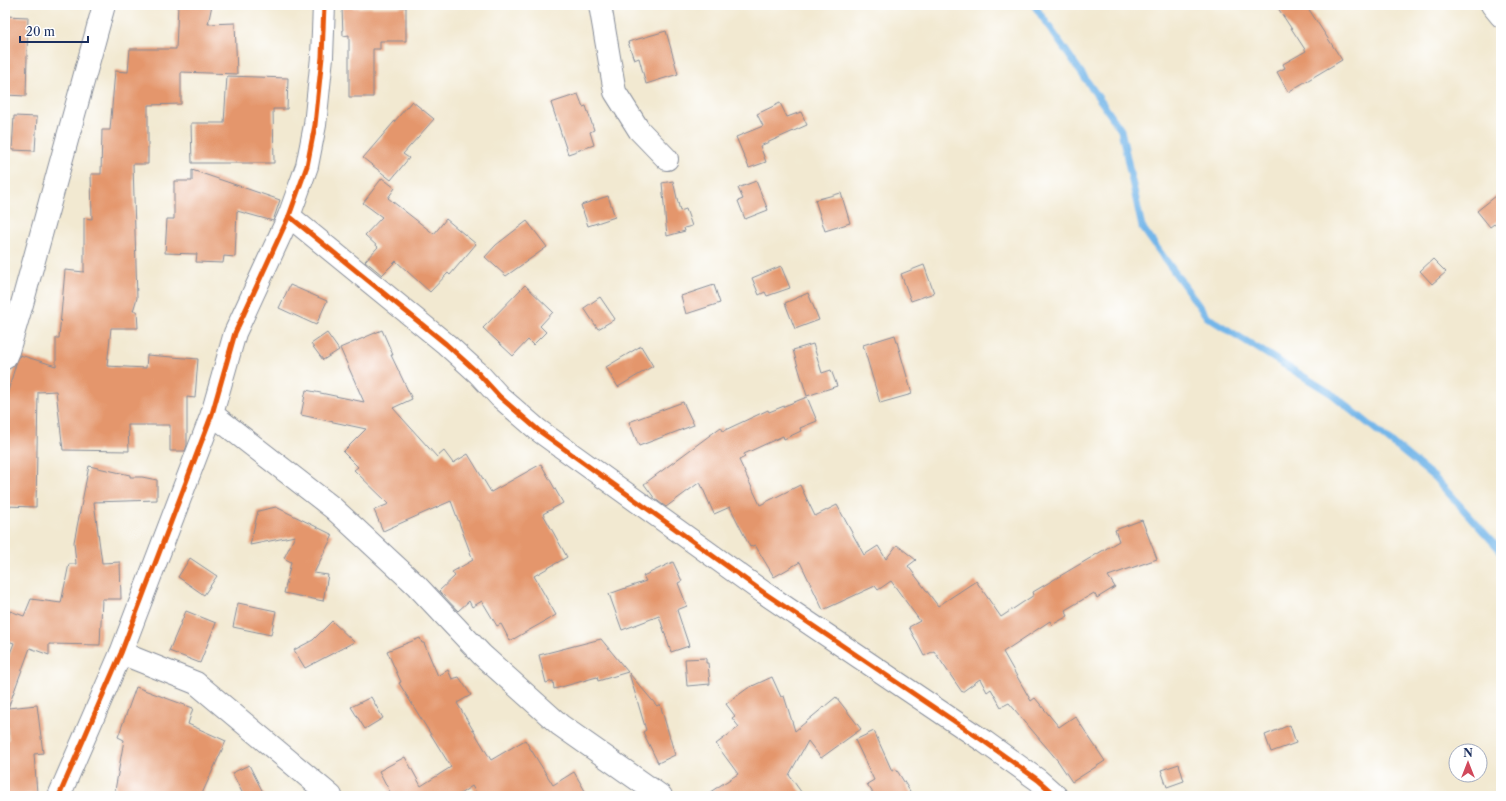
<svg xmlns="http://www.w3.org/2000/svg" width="1506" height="801" font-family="'Libre Caslon Text',serif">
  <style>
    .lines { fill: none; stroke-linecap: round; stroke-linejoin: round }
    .stream { stroke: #73b6e9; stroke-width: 7 }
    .building { fill: #e4966c }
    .minor-casing { stroke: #868c98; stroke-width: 24 }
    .minor { stroke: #fff; stroke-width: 22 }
    .cycleway-casing { stroke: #fff; stroke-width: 8 }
    .cycleway { stroke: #e8590c; stroke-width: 5 }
  </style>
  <rect width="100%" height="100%" fill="#fff"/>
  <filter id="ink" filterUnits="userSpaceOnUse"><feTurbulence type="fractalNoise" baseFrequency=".025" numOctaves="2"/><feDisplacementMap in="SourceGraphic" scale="8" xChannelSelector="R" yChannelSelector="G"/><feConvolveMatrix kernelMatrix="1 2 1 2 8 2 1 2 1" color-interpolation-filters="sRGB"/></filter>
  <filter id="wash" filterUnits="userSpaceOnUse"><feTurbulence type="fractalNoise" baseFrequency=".012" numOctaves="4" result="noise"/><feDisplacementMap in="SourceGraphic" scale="16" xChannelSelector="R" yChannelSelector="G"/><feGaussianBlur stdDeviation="0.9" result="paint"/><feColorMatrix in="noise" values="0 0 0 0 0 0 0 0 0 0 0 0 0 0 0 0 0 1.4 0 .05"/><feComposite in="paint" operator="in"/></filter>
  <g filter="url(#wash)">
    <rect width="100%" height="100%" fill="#f2e9d1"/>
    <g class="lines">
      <polyline class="stream" points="1034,5 1121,130 1142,227 1207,317 1332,394 1434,477 1501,551"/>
    </g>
    <g id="blocks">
      <g class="building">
        <polygon points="178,5 212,5 208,24 235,23 237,74 181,72 181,104 148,105 148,164 133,164 137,298 133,311 137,311 138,328 111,328 107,366 146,368 147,355 198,359 195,398 187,397 187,445 185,451 170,451 170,425 128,425 129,451 63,450 56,391 38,392 36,507 5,506 5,401 16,364 20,355 56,366 56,338 59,338 65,270 84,272 84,218 92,219 91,174 101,174 102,130 110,130 115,71 128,72 130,49 176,49"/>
        <polygon points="1276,5 1306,5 1342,60 1288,92 1277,72 1285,68 1283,64 1306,51"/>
        <polygon points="406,7 406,41 380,41 380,49 373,49 373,97 349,97 349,35 343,36 342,8"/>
        <polygon points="5,16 28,17 26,96 5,95"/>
        <polygon points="666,31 678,74 646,84 639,58 634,60 628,42"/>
        <polygon points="227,76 288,78 287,109 273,109 274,163 192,163 191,123 224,123"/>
        <polygon points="578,94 583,107 586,106 594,130 590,132 594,145 568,154 551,103"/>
        <polygon points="412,101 434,119 403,154 409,158 391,180 363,158"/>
        <polygon points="780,103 787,117 801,112 807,125 760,146 766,162 749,168 736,137 763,126 757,114"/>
        <polygon points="14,116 37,117 35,151 12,150"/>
        <polygon points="192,170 280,200 273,221 237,211 235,257 224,256 223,263 196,262 197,254 165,253 167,219 174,219 174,181 192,181"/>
        <polygon points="382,178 395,188 388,198 434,234 446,219 476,244 450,275 448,273 430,292 396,261 382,275 365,261 378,247 365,235 382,217 363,203"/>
        <polygon points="673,181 680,211 686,209 692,226 684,228 685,231 667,236 662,183"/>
        <polygon points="756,181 768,210 745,219 738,201 743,199 738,188"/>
        <polygon points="1501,192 1501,219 1490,227 1477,211"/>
        <polygon points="841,193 850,223 825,231 815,200"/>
        <polygon points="608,196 615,217 588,226 581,205"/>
        <polygon points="527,221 547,247 506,276 485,257 496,245"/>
        <polygon points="1433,259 1446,272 1432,284 1420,271"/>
        <polygon points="924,265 934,293 911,301 901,274"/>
        <polygon points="781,266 790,288 767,296 765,292 759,295 752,278"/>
        <polygon points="290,285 327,301 316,325 279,308"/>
        <polygon points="525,285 553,312 540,326 546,332 533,345 528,340 513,356 483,328"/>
        <polygon points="714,285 720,303 686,314 681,296"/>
        <polygon points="808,293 819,320 795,329 785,303"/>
        <polygon points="600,297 615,319 598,329 584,308"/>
        <polygon points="382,330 393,355 391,355 412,399 393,408 437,457 444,451 453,463 468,454 491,492 541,464 563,503 543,514 567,557 534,576 556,615 510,641 501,624 497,626 482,601 472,607 469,601 458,611 439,591 455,576 452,572 473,560 451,501 383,531 374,510 389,504 354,470 358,467 343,452 366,429 301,415 306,390 364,402 340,348"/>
        <polygon points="327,333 339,350 323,360 311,344"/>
        <polygon points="895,335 912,394 880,403 863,345"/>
        <polygon points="813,344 822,373 831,370 837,386 807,396 793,350"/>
        <polygon points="641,346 653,366 618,387 606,367"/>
        <polygon points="807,397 817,421 800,428 801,431 784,439 783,436 744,454 745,457 739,460 760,505 800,485 815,516 837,505 864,555 878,546 886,559 897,545 916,560 908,566 938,606 976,581 1001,617 1034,595 1033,592 1119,541 1115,530 1142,520 1157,559 1108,576 1115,587 1097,598 1094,593 1065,610 1068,616 1052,625 1050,621 1003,652 1031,701 1035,698 1059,727 1075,716 1105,761 1072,782 1058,761 1009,703 1001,707 991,689 987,692 980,679 962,692 934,651 924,656 909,627 920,621 891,581 878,590 875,586 823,610 800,562 774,577 755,545 750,547 730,507 714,514 700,482 666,507 655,499 644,484 721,427 723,431 768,410 769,412"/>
        <polygon points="683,402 694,425 639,446 629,422"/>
        <polygon points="89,466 130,475 130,477 142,477 157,480 157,500 94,502 102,563 120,562 121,599 102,599 100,645 49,644 49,655 30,648 8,708 37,705 43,753 34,754 37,793 5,796 5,740 9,740 5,710 5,666 14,643 5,640 5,626 10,611 24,616 31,599 61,603 69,564 76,564 74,542"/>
        <polygon points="276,507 333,535 314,573 328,575 323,601 284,593 291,562 284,558 295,536 250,545 258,511"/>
        <polygon points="190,558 217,576 204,595 178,577"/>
        <polygon points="673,562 682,581 678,583 687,606 677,610 689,646 671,652 659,616 622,630 609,594 646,581 643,576"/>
        <polygon points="238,603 276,611 271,635 233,627"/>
        <polygon points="186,611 216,623 200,663 169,651"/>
        <polygon points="332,621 354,642 305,668 294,650 313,640"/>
        <polygon points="420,638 422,643 424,643 438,676 448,670 452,679 459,677 471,695 457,703 491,760 525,740 553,785 574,772 588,796 478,796 472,786 457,796 392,796 379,771 405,757 421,786 451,767 399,683 401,682 387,651"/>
        <polygon points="601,639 628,672 598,681 597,677 554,689 553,681 546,683 539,655"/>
        <polygon points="706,658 706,663 708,663 710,684 687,686 685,659"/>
        <polygon points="629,673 657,706 660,704 675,755 658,763 643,732 646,730"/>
        <polygon points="772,677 781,697 784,696 795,731 836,697 861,729 821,758 808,741 789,775 804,796 704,796 738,774 716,744 739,727 732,718 735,716 726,704 748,688"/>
        <polygon points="136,687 193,708 188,724 226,741 201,796 114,796 124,740 118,737"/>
        <polygon points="371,697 383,718 365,729 351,707"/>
        <polygon points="1290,725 1296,743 1271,752 1265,735"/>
        <polygon points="874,731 892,771 896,769 913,796 875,796 867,784 874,780 855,740"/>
        <polygon points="1179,764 1184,781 1167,787 1161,770"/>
        <polygon points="249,765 265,796 244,796 232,773"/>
      </g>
    </g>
  </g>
  <g filter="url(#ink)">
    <use href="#blocks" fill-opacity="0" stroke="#868c98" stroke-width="1"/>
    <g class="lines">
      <defs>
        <g id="minor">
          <polyline points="600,5 615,92 639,130 667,159"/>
          <polyline points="1492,5 1501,16"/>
          <polyline points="289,216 446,344 478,373 500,397 538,430 763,592 985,742 1038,780 1056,796"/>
          <polyline points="5,358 8,351 22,304 104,5"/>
          <polyline points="212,414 333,508 416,585 482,655 560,725 661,796"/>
          <polyline points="121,653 196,683 331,796"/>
          <polyline points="59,796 121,653 212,414 235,333 289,216 307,166 315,125 322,57 324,5"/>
        </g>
      </defs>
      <use href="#minor" class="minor-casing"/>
      <use href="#minor" class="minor"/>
      <defs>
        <g id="cycleway">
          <polyline points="289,216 446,344 478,373 500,397 538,430 763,592 985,742 1038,780 1056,796"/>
          <polyline points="59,796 121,653 212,414 235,333 289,216 307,166 315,125 322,57 324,5"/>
        </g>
      </defs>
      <use href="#cycleway" class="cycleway-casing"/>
      <use href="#cycleway" class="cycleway"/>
    </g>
  </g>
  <rect width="1506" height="801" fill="none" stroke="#fff" stroke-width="20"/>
  <g transform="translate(1468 763)"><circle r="19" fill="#ffffff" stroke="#a4acbf"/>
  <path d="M0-3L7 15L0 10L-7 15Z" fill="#d1495b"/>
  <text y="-6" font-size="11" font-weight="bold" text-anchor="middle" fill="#1b2f5e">N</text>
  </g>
  <path d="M20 36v6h68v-6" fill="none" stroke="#1b2f5e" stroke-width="2"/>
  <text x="26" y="36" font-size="12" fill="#1b2f5e" stroke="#ffffff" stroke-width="3" paint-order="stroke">20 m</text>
</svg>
